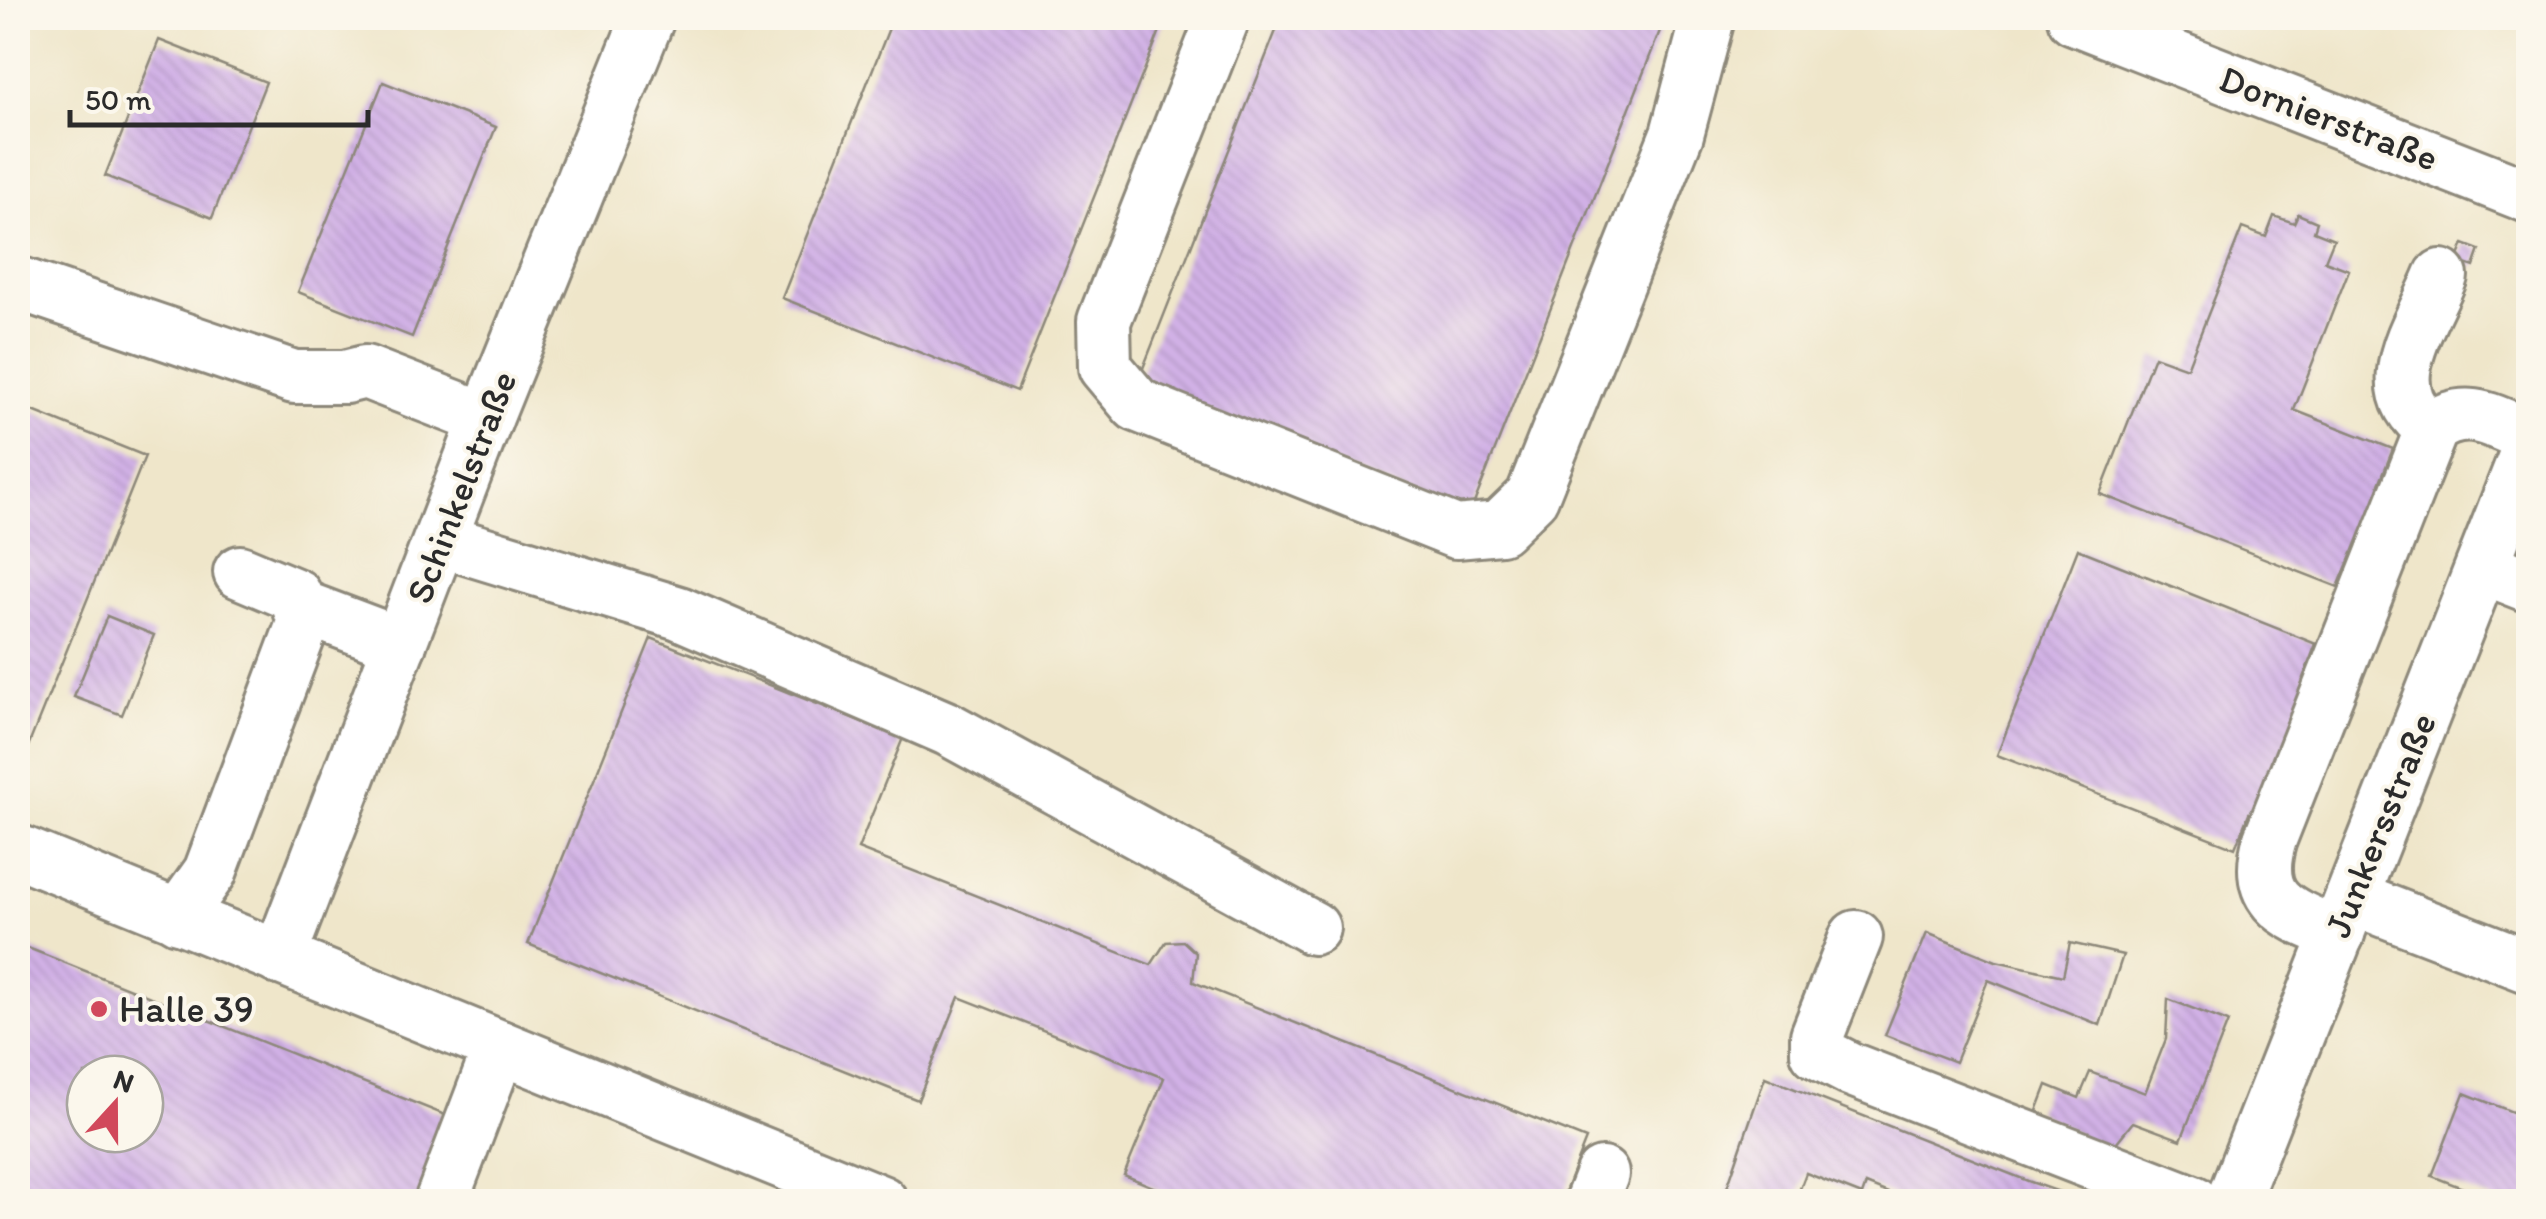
<svg xmlns="http://www.w3.org/2000/svg" width="2546" height="1219" font-family="Itim,sans-serif">
  <style>
    .building { fill: url(#building-back-hatch); fill-rule: evenodd }
    .lines { fill: none; stroke-linecap: round; stroke-linejoin: round }
    .minor-casing { stroke: #8d887a; stroke-width: 58 }
    .minor { stroke: #fff; stroke-width: 52 }
    .poi-dot { fill: #d1495b; stroke: #fbf7ec; stroke-width: 4 }
    .labels { text-anchor: middle; stroke-width: 8; stroke-linejoin: round; paint-order: stroke }
    .street-label { font-size: 38px; fill: #2b2b2b; stroke: #fbf7ec }
    .poi-label { font-size: 38px; fill: #2b2b2b; stroke: #fbf7ec; text-anchor: start }
  </style>
  <defs>
    <pattern id="building-back-hatch" width="6" height="6" patternUnits="userSpaceOnUse" patternTransform="scale(2.5)"><rect width="6" height="6" fill="#d1b1e6"/><path d="M-1 5l2 2M0 0l6 6M5-1l2 2" fill="none" stroke="#b498c5"/></pattern>
  </defs>
  <rect width="100%" height="100%" fill="#fbf7ec"/>
  <filter id="ink" filterUnits="userSpaceOnUse"><feTurbulence type="fractalNoise" baseFrequency=".01" numOctaves="2"/><feDisplacementMap in="SourceGraphic" scale="20" xChannelSelector="R" yChannelSelector="G"/><feConvolveMatrix kernelMatrix="1 2 1 2 8 2 1 2 1" color-interpolation-filters="sRGB"/></filter>
  <filter id="wash" filterUnits="userSpaceOnUse"><feTurbulence type="fractalNoise" baseFrequency=".0048" numOctaves="4" result="noise"/><feDisplacementMap in="SourceGraphic" scale="40" xChannelSelector="R" yChannelSelector="G"/><feGaussianBlur stdDeviation="2.25" result="paint"/><feColorMatrix in="noise" values="0 0 0 0 0 0 0 0 0 0 0 0 0 0 0 0 0 1.4 0 .05"/><feComposite in="paint" operator="in"/></filter>
  <g filter="url(#wash)">
    <rect width="100%" height="100%" fill="#efe6ca"/>
    <g id="blocks">
      <g class="building">
        <polygon points="893,18 1165,18 1017,391 782,298"/>
        <polygon points="1281,18 1665,18 1469,516 1136,386"/>
        <polygon points="159,40 266,82 212,218 105,176"/>
        <polygon points="383,82 496,127 412,337 298,292"/>
        <polygon points="2298,214 2317,222 2314,231 2334,239 2325,261 2349,270 2294,410 2393,449 2379,484 2395,491 2368,559 2352,553 2338,587 2100,494 2154,356 2187,368 2242,228 2266,237 2274,216 2294,223"/>
        <polygon points="2464,244 2480,250 2474,267 2457,261"/>
        <polygon points="18,405 145,456 27,749 18,746"/>
        <polygon points="2078,549 2316,644 2303,678 2319,684 2266,819 2249,813 2235,848 1997,755"/>
        <polygon points="107,616 154,635 122,715 74,697"/>
        <polygon points="651,638 903,738 858,849 1151,965 1166,942 1183,941 1196,953 1193,982 1586,1139 1561,1202 1189,1202 1124,1175 1164,1078 959,997 918,1100 528,944"/>
        <polygon points="1927,933 1996,961 2063,976 2070,943 2123,955 2100,1025 1988,980 1955,1062 1885,1035"/>
        <path d="M18,944l442,177 -32,81h-410zM85,1074h60v60h-60z"/>
        <polygon points="2168,999 2228,1022 2181,1140 2133,1122 2108,1153 2037,1111 2047,1085 2079,1098 2090,1072 2145,1093 2166,1039"/>
        <polygon points="1765,1077 2028,1181 2088,1202 1910,1202 1866,1184 1862,1195 1806,1173 1795,1202 1722,1202"/>
        <polygon points="2464,1093 2528,1118 2528,1202 2498,1202 2432,1176"/>
      </g>
    </g>
  </g>
  <g filter="url(#ink)">
    <use href="#blocks" fill-opacity="0" stroke="#8d887a" stroke-width="2.5"/>
    <g class="lines">
      <defs>
        <g id="minor">
          <polyline points="1223,18 1104,321 1105,367 1137,405 1456,532 1500,528 1532,497 1677,134 1708,18"/>
          <polyline points="2074,18 2528,196"/>
          <polyline points="18,283 294,377 345,377 365,372 486,419"/>
          <path d="M2432,428c-59,-39 -11,-102 9,-152"/>
          <polyline points="440,540 679,613 948,729 1313,928"/>
          <polyline points="2482,567 2528,585"/>
          <polyline points="302,607 400,644"/>
          <polyline points="18,851 881,1202"/>
          <polyline points="2352,898 2528,966"/>
          <polyline points="178,917 210,872 304,621 295,595 240,572"/>
          <path d="M2338,934c-51,-21 -87,-32 -68,-95l162,-411c34,-25 61,-7 96,8"/>
          <polyline points="1856,937 1817,1036 1817,1052 1850,1069 2193,1202"/>
          <polyline points="279,958 486,419 648,18"/>
          <polyline points="441,1202 500,1047"/>
          <polyline points="1591,1202 1602,1174"/>
          <polyline points="2232,1202 2528,449"/>
        </g>
      </defs>
      <use href="#minor" class="minor-casing"/>
      <use href="#minor" class="minor"/>
    </g>
  </g>
  <circle class="poi-dot" cx="99" cy="1009" r="10"/>
  <g class="labels">
    <g class="street-label">
      <text transform="translate(2329 118) rotate(21)" y="13">Dornierstraße</text>
      <text transform="translate(461 487) rotate(-69)" y="13">Schinkelstraße</text>
      <text transform="translate(2380 825) rotate(-68)" y="13">Junkersstraße</text>
    </g>
    <g class="poi-label">
      <text x="119" y="1022">Halle 39</text>
    </g>
  </g>
  <rect width="2546" height="1219" fill="none" stroke="#fbf7ec" stroke-width="60"/>
  <g transform="translate(115 1104) rotate(21)"><circle r="48" fill="#fbf7ec" stroke="#a8a59f" stroke-width="2.5"/>
  <path d="M0-8L18 38L0 25L-18 38Z" fill="#d1495b"/>
  <text y="-15" font-size="28" font-weight="bold" text-anchor="middle" fill="#2b2b2b">N</text>
  </g>
  <path d="M70 110v15h298v-15" fill="none" stroke="#2b2b2b" stroke-width="5"/>
  <text x="85" y="110" font-size="30" fill="#2b2b2b" stroke="#fbf7ec" stroke-width="8" paint-order="stroke">50 m</text>
</svg>
